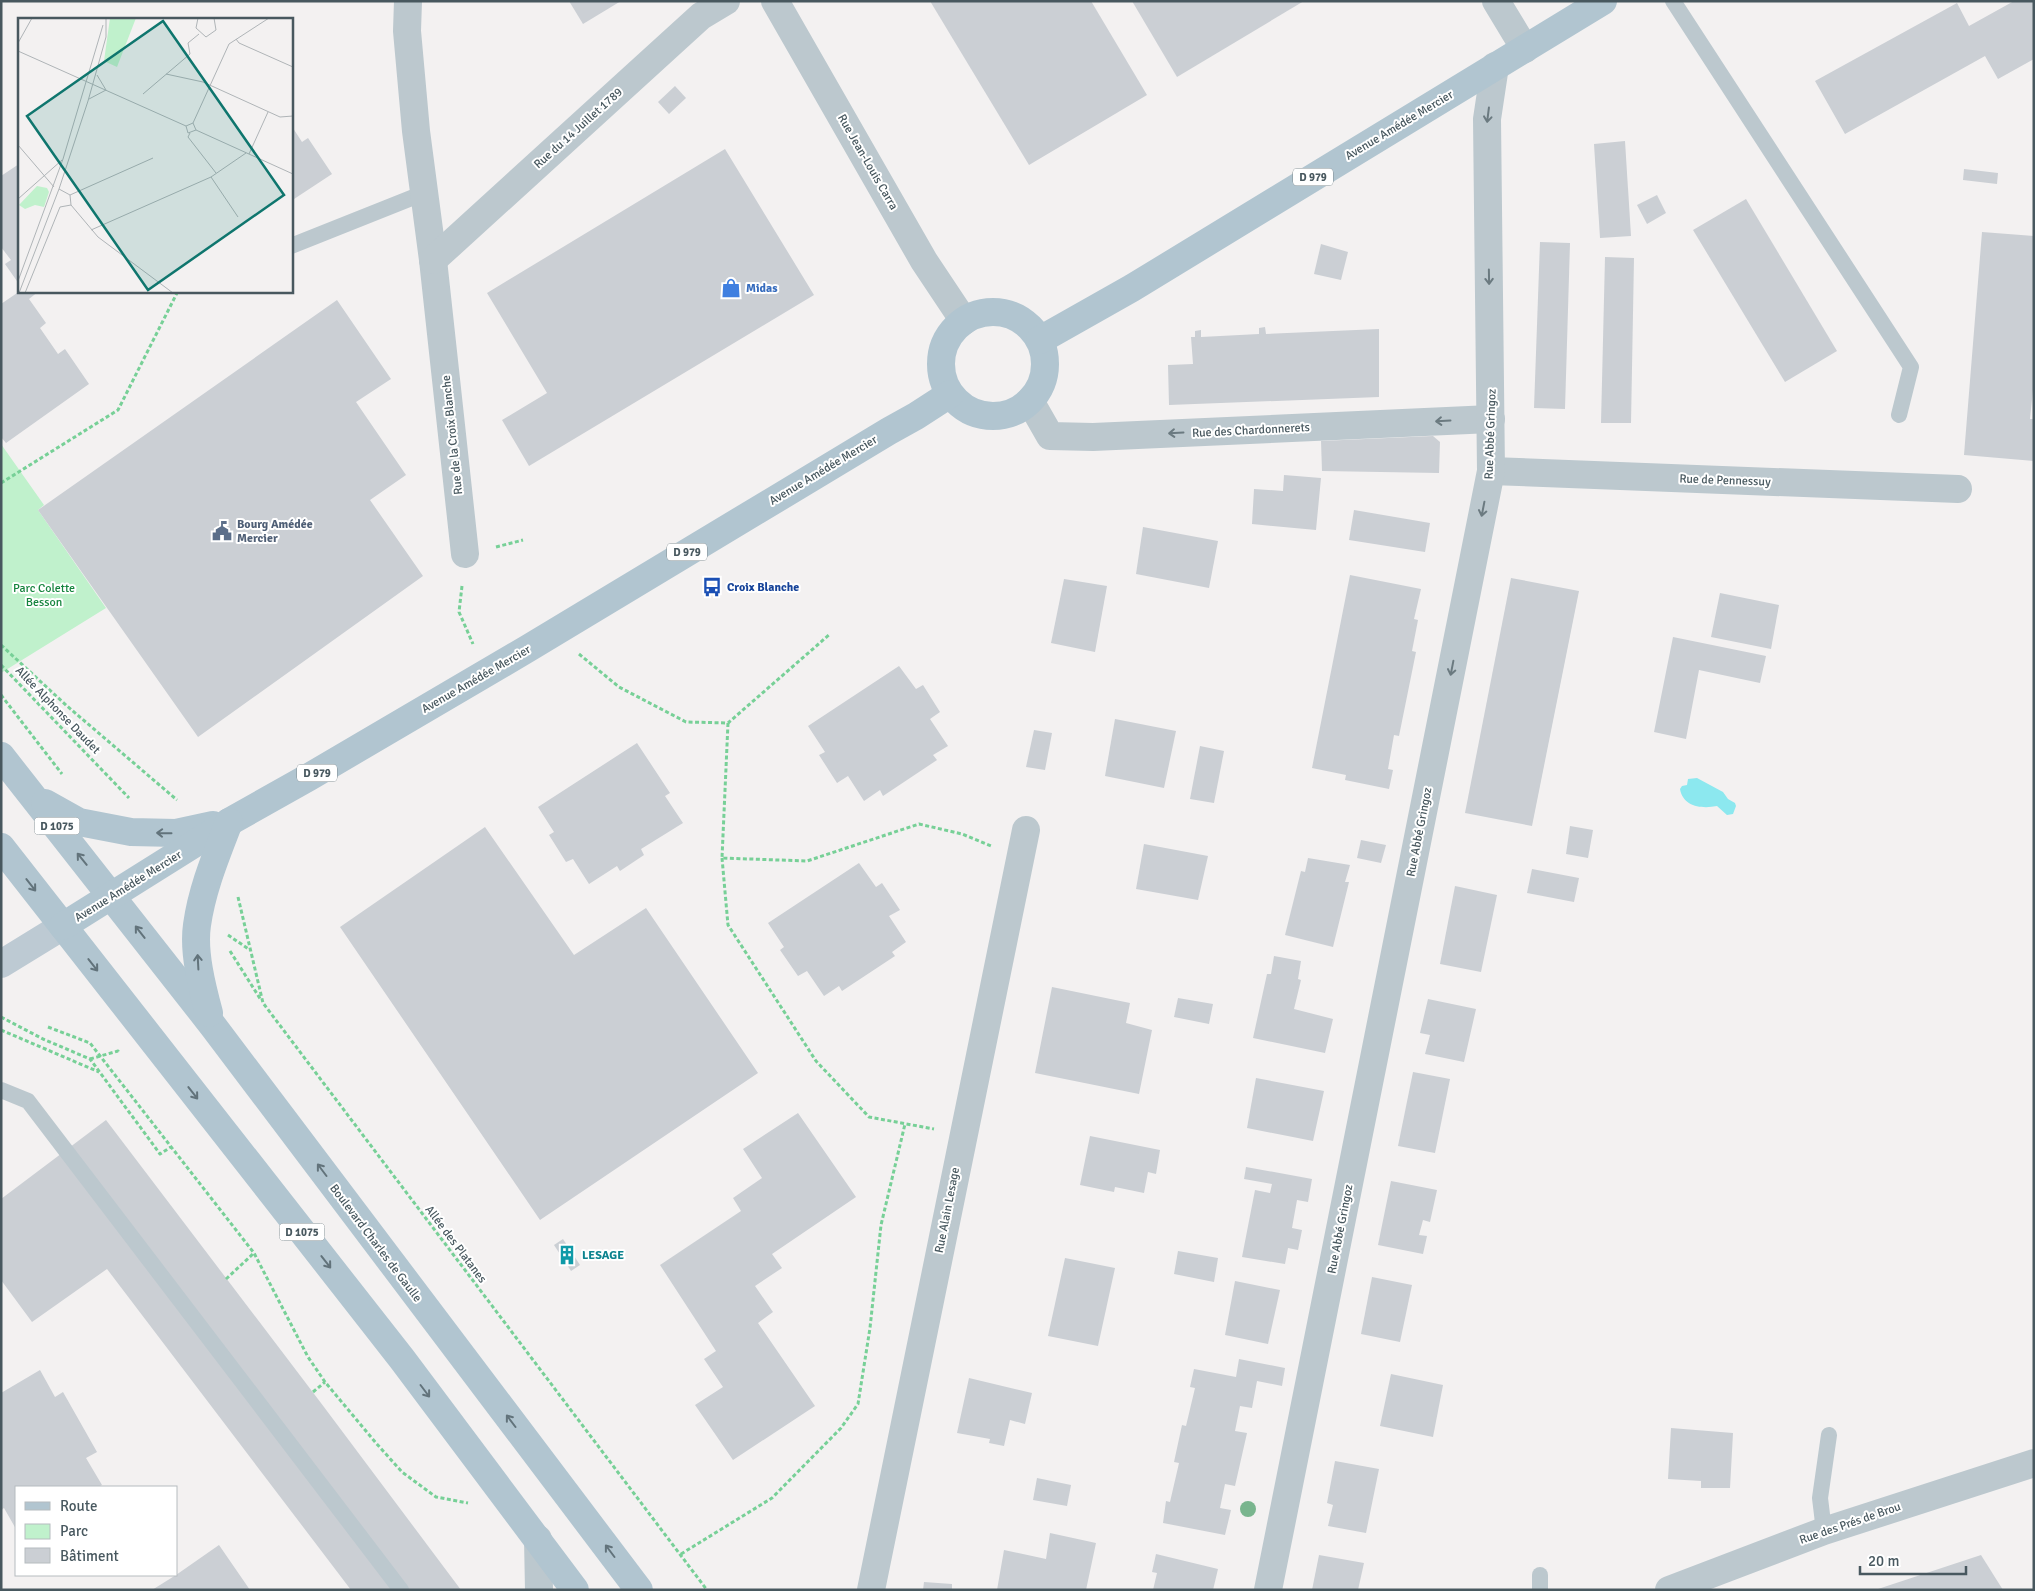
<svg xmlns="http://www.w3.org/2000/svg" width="2035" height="1591" font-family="Signika,sans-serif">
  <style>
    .green { fill: #c0f1cc }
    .water { fill: #8ce8ef }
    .building { fill: #cbcfd4 }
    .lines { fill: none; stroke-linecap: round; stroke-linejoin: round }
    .path { stroke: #77d097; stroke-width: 3; stroke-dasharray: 4 2.5; stroke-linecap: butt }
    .service { stroke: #bcc8ce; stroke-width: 16 }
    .minor { stroke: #bcc8ce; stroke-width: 28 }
    .secondary { stroke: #bdcad3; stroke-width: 28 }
    .primary { stroke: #b1c5d0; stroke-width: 28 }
    .tree { fill: #79b58e }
    .oneway { stroke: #6b7a80 }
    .oneway2 { stroke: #62737b }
    .labels { text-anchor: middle; stroke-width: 4; stroke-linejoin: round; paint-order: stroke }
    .shield { fill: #fff; stroke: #7f8a8f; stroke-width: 1 }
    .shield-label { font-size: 11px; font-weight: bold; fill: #48585f }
    .street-label { font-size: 12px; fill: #48585f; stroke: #fff }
    .shop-label { font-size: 12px; font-weight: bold; fill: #366cbe; stroke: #fff; text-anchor: start }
    .service-label { font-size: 12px; font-weight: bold; fill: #4e5e75; stroke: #fff; text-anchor: start }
    .transit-label { font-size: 12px; font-weight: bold; fill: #164399; stroke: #fff; text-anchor: start }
    .park-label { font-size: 12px; fill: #15843d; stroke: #fff }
    .culture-label { font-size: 12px; font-weight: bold; fill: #0d838f; stroke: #fff; text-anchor: start }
    .inset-road { fill: none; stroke: #afb4b7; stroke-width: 1 }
    .view { fill: #0f766e; fill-opacity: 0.15; stroke: #0f766e; stroke-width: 2.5 }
    .inset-edge { fill: none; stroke: #48585f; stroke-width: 2.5 }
  </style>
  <rect width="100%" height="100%" fill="#f3f1f1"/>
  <polygon class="green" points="1,444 44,505 38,510 106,608 1,673"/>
  <path class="water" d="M1697,778l26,14 5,7 7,4 1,3 -3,8 -6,1 -10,-9c-15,3 -34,1 -37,-17l2,-3 5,-1 1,-6z"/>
  <g class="building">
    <polygon points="569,1 621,1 583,24"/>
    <polygon points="930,1 1091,1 1147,95 1029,165"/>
    <polygon points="1132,1 1304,1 1177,77"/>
    <polygon points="2014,1 2034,1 2034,59 1998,79 1985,56 1845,134 1815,81 1957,3 1969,26"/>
    <polygon points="675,86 686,98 669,114 658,102"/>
    <polygon points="291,125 302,142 308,138 332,174 291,201"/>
    <polygon points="1625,141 1631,236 1600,238 1594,144"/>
    <polygon points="725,149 814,295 529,466 502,420 547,393 487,293"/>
    <polygon points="19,164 19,284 5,264 11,260 1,247 1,176"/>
    <polygon points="1964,169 1998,173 1997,184 1963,180"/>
    <polygon points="1657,195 1666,213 1647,224 1637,205"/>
    <polygon points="1746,199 1837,351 1785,382 1693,230"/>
    <polygon points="1982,232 2034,236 2034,379 2030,419 2034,419 2034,461 1964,455"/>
    <polygon points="1540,242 1570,243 1565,409 1534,408"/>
    <polygon points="1321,244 1348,252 1341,280 1314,274"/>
    <polygon points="1605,257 1634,258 1631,423 1601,423"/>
    <polygon points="20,291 39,291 29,299 46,323 40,328 58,354 65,349 89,384 6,443 1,437 1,304"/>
    <polygon points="337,300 391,379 356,402 406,475 370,500 423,576 198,737 38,510"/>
    <polygon points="1265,327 1266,334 1379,329 1379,397 1169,405 1168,365 1193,364 1191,337 1195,337 1195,331 1201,330 1201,337 1259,334 1259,328"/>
    <polygon points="1433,436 1440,442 1439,473 1322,471 1321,441"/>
    <polygon points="1284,475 1321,478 1316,530 1252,524 1254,489 1283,491"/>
    <polygon points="1354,510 1430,523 1425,552 1349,540"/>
    <polygon points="1143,527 1218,541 1209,588 1136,574"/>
    <polygon points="1350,575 1421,589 1414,619 1418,620 1412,651 1416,652 1399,736 1394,735 1388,769 1393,770 1389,789 1345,780 1346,775 1312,768"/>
    <polygon points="1511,578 1579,591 1532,826 1465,813"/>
    <polygon points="1064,579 1107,586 1095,652 1051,643"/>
    <polygon points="1720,593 1779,605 1771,649 1711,637"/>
    <polygon points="1673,637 1766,656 1760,683 1699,670 1686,739 1654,732"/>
    <polygon points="899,666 916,689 923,685 940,712 930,719 948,746 933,755 937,760 883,796 880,790 864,801 848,776 837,783 819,755 825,752 808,726"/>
    <polygon points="1115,719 1176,731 1164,788 1105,776"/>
    <polygon points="1034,730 1052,733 1045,770 1026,767"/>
    <polygon points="637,743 670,793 665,796 683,823 641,849 644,855 620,871 617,866 589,884 573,859 566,862 549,835 554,832 538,807"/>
    <polygon points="1200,746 1224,751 1214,803 1190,799"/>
    <polygon points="1570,826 1593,830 1588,858 1566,854"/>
    <polygon points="485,827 574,955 646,908 758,1073 540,1220 340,927"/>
    <polygon points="1361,840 1386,845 1381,863 1357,858"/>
    <polygon points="1144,844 1208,856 1198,900 1136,889"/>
    <polygon points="1308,858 1350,865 1345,882 1349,882 1333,947 1285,935 1301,871 1305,872"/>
    <polygon points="859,863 876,887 882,883 900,910 889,916 906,942 892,952 895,956 842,991 839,986 824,996 807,971 798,976 780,950 784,947 768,923"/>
    <polygon points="1532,869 1579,878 1574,902 1527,893"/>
    <polygon points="1455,886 1497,895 1481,972 1440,964"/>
    <polygon points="1274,956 1301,961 1298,979 1301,980 1294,1009 1333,1019 1325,1053 1253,1038 1267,974 1271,974"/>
    <polygon points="1052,987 1130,1003 1126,1023 1152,1030 1139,1094 1035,1073"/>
    <polygon points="1178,998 1213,1004 1209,1024 1174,1017"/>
    <polygon points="1428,999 1476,1009 1464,1062 1425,1054 1430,1035 1420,1033"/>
    <polygon points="1413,1072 1450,1079 1435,1153 1398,1146"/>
    <polygon points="1256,1078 1324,1091 1313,1141 1247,1128"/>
    <polygon points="798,1113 856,1197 772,1254 782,1268 755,1286 773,1312 758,1323 815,1406 733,1460 695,1405 723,1387 704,1359 716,1351 660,1265 741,1211 733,1198 762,1178 743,1149"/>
    <polygon points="106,1120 324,1407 461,1590 351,1590 107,1269 32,1322 1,1280 1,1199"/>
    <polygon points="1090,1136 1160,1150 1156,1174 1148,1172 1144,1193 1115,1187 1114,1192 1080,1185"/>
    <polygon points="1246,1167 1312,1179 1308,1202 1297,1200 1292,1228 1302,1230 1298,1250 1288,1248 1285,1264 1242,1257 1255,1190 1270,1193 1272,1184 1244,1179"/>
    <polygon points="1391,1181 1437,1190 1430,1222 1423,1220 1419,1235 1427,1236 1423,1254 1378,1245"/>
    <polygon points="563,1239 580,1265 571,1271 554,1245"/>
    <polygon points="1178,1251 1218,1258 1214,1282 1174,1274"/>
    <polygon points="1065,1258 1115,1268 1098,1346 1048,1336"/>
    <polygon points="1372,1277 1412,1285 1400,1342 1361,1334"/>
    <polygon points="1235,1281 1280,1290 1268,1344 1225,1335"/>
    <polygon points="1239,1359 1285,1368 1282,1386 1257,1381 1252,1408 1240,1406 1235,1431 1247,1433 1235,1486 1225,1484 1220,1508 1231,1510 1225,1535 1163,1523 1166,1501 1170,1502 1179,1463 1174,1462 1182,1425 1186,1426 1195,1388 1190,1387 1194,1369 1236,1377"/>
    <polygon points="40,1370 55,1397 63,1392 97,1452 86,1458 102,1485 98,1487 16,1487 16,1529 4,1508 1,1510 1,1393"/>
    <polygon points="1391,1374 1443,1385 1433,1437 1380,1426"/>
    <polygon points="969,1378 1032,1393 1025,1424 1010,1420 1004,1446 989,1443 990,1439 957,1433"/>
    <polygon points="1671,1428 1733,1433 1730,1488 1701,1488 1701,1481 1668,1479"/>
    <polygon points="1335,1461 1379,1469 1366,1533 1328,1526 1333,1505 1327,1503"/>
    <polygon points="1037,1478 1071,1485 1067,1506 1033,1500"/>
    <polygon points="1050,1533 1096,1543 1086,1590 997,1590 1004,1550 1046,1559"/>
    <polygon points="219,1545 250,1590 152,1590 176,1575"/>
    <polygon points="1156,1554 1218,1569 1213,1590 1153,1590 1157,1573 1152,1572"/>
    <polygon points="1319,1555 1364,1563 1358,1590 1312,1590"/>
    <polygon points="1981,1555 2003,1590 1878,1590 1878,1589"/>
    <polygon points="924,1582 952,1584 952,1590 923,1590"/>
  </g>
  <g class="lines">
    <g class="path">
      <polyline points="1,483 118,410 178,291"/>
      <polyline points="496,547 523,540"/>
      <polyline points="462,586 459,612 473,644"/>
      <polyline points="1,645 67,706 177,800"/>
      <polyline points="579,654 619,687 686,722 728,723 830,634"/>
      <polyline points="1,665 129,798"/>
      <polyline points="1,695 62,774"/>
      <polyline points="728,723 722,858 807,861 919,824 962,834 991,846"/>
      <polyline points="722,858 728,925 816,1061 869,1117 934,1129"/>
      <polyline points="238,897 263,1003 707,1590"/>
      <polyline points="228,935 250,950"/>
      <polyline points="230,951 261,1000"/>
      <polyline points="1,1017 43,1039 90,1059 160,1154 171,1147"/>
      <polyline points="48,1027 90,1043 254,1253 308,1357 325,1382 376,1443 402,1472 436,1497 468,1503"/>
      <polyline points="1,1030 99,1072"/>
      <polyline points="90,1059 118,1051 119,1053"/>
      <polyline points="226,1279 254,1253"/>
      <polyline points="313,1392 325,1382"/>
      <polyline points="681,1554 772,1498 841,1428 858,1404 870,1328 881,1225 905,1124"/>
    </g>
    <g class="service">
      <polyline points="1673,1 1911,367 1899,415"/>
      <polyline points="291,246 424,193"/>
      <polyline points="1,1090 28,1101 401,1590"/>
      <polyline points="1824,1531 1820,1498 1829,1435"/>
      <polyline points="1540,1590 1540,1575"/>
    </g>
    <g class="minor">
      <polyline points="408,1 407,31 416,131 433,260 465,554"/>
      <polyline points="775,1 924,261 964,321"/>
      <polyline points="1496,1 1525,49"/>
      <polyline points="433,260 701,16 726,1"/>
      <polyline points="1030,401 1050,436 1093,437 1491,419"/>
      <polyline points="1491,471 1958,489"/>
      <polyline points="538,1539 539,1590"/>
      <polyline points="871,1590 1026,830"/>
      <polyline points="1268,1590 1491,471 1487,119 1495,66"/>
      <polyline points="1669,1590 1824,1531 2034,1463"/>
    </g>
    <polyline class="secondary" points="1,964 63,926"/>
    <g class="primary">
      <circle cx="993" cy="364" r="52"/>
      <polyline points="1040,340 1132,288 1603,1"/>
      <polyline points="1,756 213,1026 639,1590"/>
      <polyline points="45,803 79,822 131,832 176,833 213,825"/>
      <polyline points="1,847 402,1359 575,1590"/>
      <polyline points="63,926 229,822 309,777 527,649 889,431 916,416 950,394"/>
      <path d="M209,1013c-7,-26 -16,-61 -12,-88 5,-36 19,-69 32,-103"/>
    </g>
  </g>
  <circle class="tree" cx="1248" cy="1509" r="8"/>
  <defs><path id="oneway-shaft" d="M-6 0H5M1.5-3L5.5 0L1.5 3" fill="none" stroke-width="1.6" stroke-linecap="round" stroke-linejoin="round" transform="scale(1.25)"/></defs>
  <g class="oneway">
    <use href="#oneway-shaft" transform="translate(1488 115) rotate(97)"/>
    <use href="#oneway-shaft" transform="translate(1489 277) rotate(89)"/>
    <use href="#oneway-shaft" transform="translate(1443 421) rotate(177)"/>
    <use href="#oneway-shaft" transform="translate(1176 433) rotate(177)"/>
    <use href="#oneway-shaft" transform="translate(1483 509) rotate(101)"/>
    <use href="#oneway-shaft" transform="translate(1452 668) rotate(101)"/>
  </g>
  <g class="oneway2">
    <use href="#oneway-shaft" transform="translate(164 833) rotate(-179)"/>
    <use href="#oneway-shaft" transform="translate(82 859) rotate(-129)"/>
    <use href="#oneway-shaft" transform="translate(31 885) rotate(52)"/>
    <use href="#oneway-shaft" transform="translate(140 932) rotate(-128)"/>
    <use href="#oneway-shaft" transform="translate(198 962) rotate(-93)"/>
    <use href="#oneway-shaft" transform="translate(93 965) rotate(52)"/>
    <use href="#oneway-shaft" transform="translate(193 1093) rotate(52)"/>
    <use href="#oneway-shaft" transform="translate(322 1170) rotate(-127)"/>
    <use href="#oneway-shaft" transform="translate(326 1262) rotate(52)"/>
    <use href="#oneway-shaft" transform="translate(425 1391) rotate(53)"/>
    <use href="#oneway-shaft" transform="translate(511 1421) rotate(-127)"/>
    <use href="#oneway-shaft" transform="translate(610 1551) rotate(-127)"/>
  </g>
  <defs>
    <symbol id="shop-bare" viewBox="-9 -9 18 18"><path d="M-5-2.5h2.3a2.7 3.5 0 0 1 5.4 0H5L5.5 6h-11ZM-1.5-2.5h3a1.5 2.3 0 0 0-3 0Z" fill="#3f7fe0" stroke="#fff" stroke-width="2.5" paint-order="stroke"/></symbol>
    <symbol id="civic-bare" viewBox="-9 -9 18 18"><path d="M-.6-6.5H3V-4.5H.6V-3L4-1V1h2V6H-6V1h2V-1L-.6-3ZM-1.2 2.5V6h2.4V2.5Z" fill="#5c6f8a" stroke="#fff" stroke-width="2.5" paint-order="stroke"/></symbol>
    <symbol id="bus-bare" viewBox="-9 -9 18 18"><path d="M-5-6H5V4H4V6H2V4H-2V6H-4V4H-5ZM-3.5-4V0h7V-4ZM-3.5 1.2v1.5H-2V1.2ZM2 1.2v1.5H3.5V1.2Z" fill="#1a4fb4" stroke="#fff" stroke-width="2.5" paint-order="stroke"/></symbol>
    <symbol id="building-bare" viewBox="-9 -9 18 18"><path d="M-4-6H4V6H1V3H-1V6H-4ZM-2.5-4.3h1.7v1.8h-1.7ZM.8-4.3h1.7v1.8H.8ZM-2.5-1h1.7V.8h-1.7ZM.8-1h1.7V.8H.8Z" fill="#0f9aa8" stroke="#fff" stroke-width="2.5" paint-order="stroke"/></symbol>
  </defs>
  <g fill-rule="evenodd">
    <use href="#shop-bare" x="717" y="274" width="28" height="28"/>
    <use href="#civic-bare" x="208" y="517" width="28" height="28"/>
    <use href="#bus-bare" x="698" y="573" width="28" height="28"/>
    <use href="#building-bare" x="553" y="1241" width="28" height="28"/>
  </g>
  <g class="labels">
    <g class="shield">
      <rect x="1293" y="168.5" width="40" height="17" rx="4"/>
      <rect x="667" y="543.5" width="40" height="17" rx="4"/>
      <rect x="297" y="764.5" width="40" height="17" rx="4"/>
      <rect x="34.5" y="817.5" width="45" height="17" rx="4"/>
      <rect x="279.5" y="1223.5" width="45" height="17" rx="4"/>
    </g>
    <g class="shield-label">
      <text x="1313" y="181">D 979</text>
      <text x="687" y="556">D 979</text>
      <text x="317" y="777">D 979</text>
      <text x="57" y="830">D 1075</text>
      <text x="302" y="1236">D 1075</text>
    </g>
    <g class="street-label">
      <text transform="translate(1399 125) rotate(-31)" y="4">Avenue Amédée Mercier</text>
      <text transform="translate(578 128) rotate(-42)" y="4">Rue du 14 Juillet 1789</text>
      <text transform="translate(868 162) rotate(60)" y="4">Rue Jean-Louis Carra</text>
      <text transform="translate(1251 430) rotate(-3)" y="4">Rue des Chardonnerets</text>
      <text transform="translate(1490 434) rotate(-88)" y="4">Rue Abbé Gringoz</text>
      <text transform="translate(452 435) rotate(-96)" y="4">Rue de la Croix Blanche</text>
      <text transform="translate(823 470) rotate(-31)" y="4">Avenue Amédée Mercier</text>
      <text transform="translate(1725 480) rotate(2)" y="4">Rue de Pennessuy</text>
      <text transform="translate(476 679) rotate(-30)" y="4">Avenue Amédée Mercier</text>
      <text transform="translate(58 710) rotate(46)" y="4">Allée Alphonse Daudet</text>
      <text transform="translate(1419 832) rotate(-79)" y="4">Rue Abbé Gringoz</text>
      <text transform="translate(128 886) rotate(-32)" y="4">Avenue Amédée Mercier</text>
      <text transform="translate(947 1210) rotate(-79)" y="4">Rue Alain Lesage</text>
      <text transform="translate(1340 1229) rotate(-79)" y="4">Rue Abbé Gringoz</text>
      <text transform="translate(376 1243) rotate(53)" y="4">Boulevard Charles de Gaulle</text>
      <text transform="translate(456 1244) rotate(53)" y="4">Allée des Platanes</text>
      <text transform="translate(1850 1523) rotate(-19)" y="4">Rue des Prés de Brou</text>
    </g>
    <g class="shop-label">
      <text x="746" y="292">Midas</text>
    </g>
    <g class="service-label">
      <text x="237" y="528">Bourg Amédée<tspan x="237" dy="14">Mercier</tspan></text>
    </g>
    <g class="transit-label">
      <text x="727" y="591">Croix Blanche</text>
    </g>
    <g class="park-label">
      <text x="44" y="592">Parc Colette<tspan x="44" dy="14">Besson</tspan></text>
    </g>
    <g class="culture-label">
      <text x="582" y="1259">LESAGE</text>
    </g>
  </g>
  <g transform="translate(18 18)">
    <rect width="275" height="275" fill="#f3f1f1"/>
    <path d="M92,0h26l-19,49 -13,-6zM19,168l10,2 2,4 -5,15 -9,-2 -10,4 -6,-4z" fill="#c0f1cc"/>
    <path class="inset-road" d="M180,0l-2,10 10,9 10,-7 -2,-12M218,21l3,4 54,24M0,25l14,-25M0,33l168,75M148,56l37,8 77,35 13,-1M125,76l47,-40 -2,-11 11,-9M71,81l17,-9 -9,-15M175,105l36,-79 40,-26M168,108l7,-3 3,7M168,108l2,7 8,-3M178,112l97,44M172,115l-2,4 28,36M0,127l36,42M231,136l19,-42M193,159l27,40M41,171l11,6 1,10 27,32 75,56M52,177l83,-37M0,181l44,-39M73,212l120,-53 35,-24M0,263l45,-122 40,-134M1,275l40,-104 29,-88 18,-64v-19M7,275l35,-86 11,-2"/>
    <path class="view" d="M145,3l121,174 -136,95 -121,-174z"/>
    <rect width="275" height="275" class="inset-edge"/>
  </g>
  <rect width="2035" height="1591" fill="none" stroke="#48585f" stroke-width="5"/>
  <rect x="15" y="1486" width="162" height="90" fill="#ffffff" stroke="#b6bcbf"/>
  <rect x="25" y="1502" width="25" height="8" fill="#b1c5d0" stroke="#b6bcbf"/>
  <text x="60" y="1511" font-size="15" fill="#48585f">Route</text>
  <rect x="25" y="1524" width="25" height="15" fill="#c0f1cc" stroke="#b6bcbf"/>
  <text x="60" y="1536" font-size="15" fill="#48585f">Parc</text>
  <rect x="25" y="1548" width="25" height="15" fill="#cbcfd4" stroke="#b6bcbf"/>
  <text x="60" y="1561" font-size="15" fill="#48585f">Bâtiment</text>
  <path d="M1860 1566v8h106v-8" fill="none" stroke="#48585f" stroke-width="2.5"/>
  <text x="1868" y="1566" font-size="15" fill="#48585f" stroke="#ffffff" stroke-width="4" paint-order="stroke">20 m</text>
</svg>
